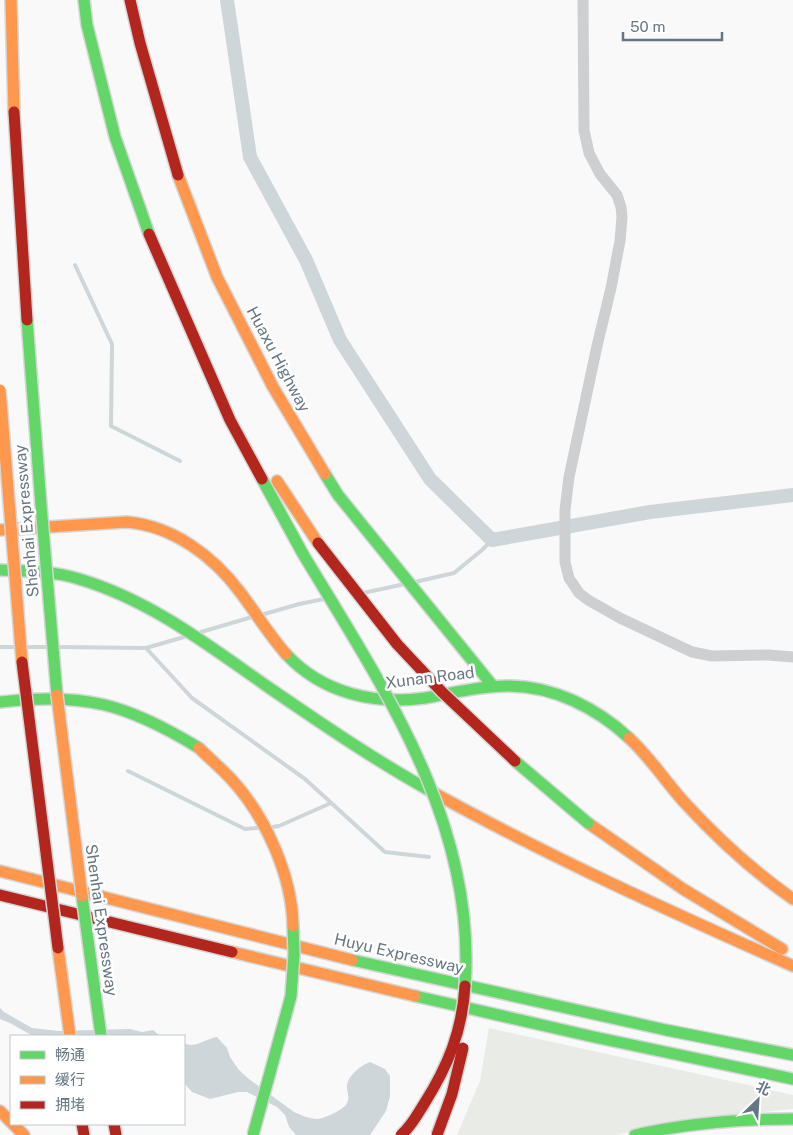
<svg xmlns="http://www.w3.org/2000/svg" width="793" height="1135" font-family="'Public Sans','Noto Sans SC',sans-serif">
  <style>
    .green { fill: #e8ebe6 }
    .water { fill: #ced6d9 }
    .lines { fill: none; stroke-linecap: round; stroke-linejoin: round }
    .stream { stroke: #ced6d9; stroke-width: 4 }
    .canal { stroke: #ced6d9; stroke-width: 14 }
    .fast-casing { stroke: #d5d6d7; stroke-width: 14 }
    .slow-casing { stroke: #d5d6d7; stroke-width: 14 }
    .jam-casing { stroke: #d5d6d7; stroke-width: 14 }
    .street { stroke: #cecfd0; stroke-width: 11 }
    .fast { stroke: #63d668; stroke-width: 11 }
    .slow { stroke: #ff974d; stroke-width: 11 }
    .jam { stroke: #b3261e; stroke-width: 11 }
    .fast-bridge-casing { stroke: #d5d6d6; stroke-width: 14; stroke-linecap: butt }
    .slow-bridge-casing { stroke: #d5d6d6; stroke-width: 14; stroke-linecap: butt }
    .jam-bridge-casing { stroke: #d5d6d6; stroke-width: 14; stroke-linecap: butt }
    .fast-bridge { stroke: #63d668; stroke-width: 11 }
    .slow-bridge { stroke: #ff974d; stroke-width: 11 }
    .jam-bridge { stroke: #b3261e; stroke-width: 11 }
    .labels { text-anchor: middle; stroke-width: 5; stroke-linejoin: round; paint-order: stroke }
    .street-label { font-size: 16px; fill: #657683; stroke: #fff }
  </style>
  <rect width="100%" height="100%" fill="#f9f9f9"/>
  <polygon class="green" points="489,1028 793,1095 793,1109 690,1119 616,1135 457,1135 480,1081"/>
  <g class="water">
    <polygon points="0,1008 4,1012 32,1028 58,1031 130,1029 142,1032 153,1030 160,1036 33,1036 10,1023 0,1019"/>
    <path d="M217,1037l10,11 3,9 9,13 10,9 45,33c7,3 16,7 23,7 7,0 28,-10 30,-16 3,-6 0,-10 0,-15 -1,-11 14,-23 23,-26l15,7 5,7v20l-4,15 -16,24h-74l-7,-8 -4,-12 -8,-8 -30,-15h-9l-28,7 -18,-7 -8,-9v-40c12,6 20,-4 33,-6z"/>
  </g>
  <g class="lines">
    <g class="stream">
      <polyline points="75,265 112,344 111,426 180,461"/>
      <polyline points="415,582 454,573 482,550 492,540"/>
      <polyline points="363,593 405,584"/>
      <polyline points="261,615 299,604 324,599"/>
      <polyline points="201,632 252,617"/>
      <polyline points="0,647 16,647"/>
      <polyline points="28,647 46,647"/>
      <polyline points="58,647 146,648 184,637"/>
      <polyline points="146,648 192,698 305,779 385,852 429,857"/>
      <polyline points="128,771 245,829 257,828"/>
      <polyline points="272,827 279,826 331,803"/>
    </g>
    <polyline class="canal" points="227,0 250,157 306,260 340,340 430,479 492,540 650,512 793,495"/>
    <defs>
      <g id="fast">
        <polyline points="84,0 87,25 115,137 149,234"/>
        <polyline points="325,474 338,495 492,685"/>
        <polyline points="262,479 303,554"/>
        <path d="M0,570c26,1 53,1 79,9 71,21 129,66 189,108 54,37 108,74 166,106"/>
        <path d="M286,654c36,39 88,51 139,44 28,-5 55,-12 84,-12 44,0 88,22 120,52"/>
        <path d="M0,702c84,-10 127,2 199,46"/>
        <polyline points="352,960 666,1030 793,1055"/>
        <polyline points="415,996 594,1037 793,1079"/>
        <path d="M635,1135c52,-12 104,-16 158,-16"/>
      </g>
      <g id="slow">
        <polyline points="11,0 14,112"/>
        <polyline points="178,175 217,277 273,387 325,474"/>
        <polyline points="277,481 318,543"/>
        <path d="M0,530l127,-8c46,4 86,34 113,70 16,21 29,43 46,62"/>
        <path d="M629,738c21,19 36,43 55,64 33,36 69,69 109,97"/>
        <path d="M434,793c116,64 237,119 359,173"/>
        <polyline points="588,823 683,889 782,949"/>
        <polyline points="0,871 352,960"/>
        <polyline points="232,952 415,996"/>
        <polyline points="0,1111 11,1122"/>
        <polyline points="13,1124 24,1135"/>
      </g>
      <g id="jam">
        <polyline points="130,0 140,43 178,175"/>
        <polyline points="149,234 230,420 262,479"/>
        <polyline points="0,895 232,952"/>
        <polyline points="82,1124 84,1135"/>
        <polyline points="114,1124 116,1135"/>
      </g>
    </defs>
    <use href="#fast" class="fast-casing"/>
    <use href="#slow" class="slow-casing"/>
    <use href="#jam" class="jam-casing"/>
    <polyline class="street" points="583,0 584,130 589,153 600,174 617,195 621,207 622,217 620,241 611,288 597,346 569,477 565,510 565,562 569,578 579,593 588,600 620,618 692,652 712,656 768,655 793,657"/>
    <use href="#fast" class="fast"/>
    <use href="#slow" class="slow"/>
    <use href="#jam" class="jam"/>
    <defs>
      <g id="fast-bridge">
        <polyline points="27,320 41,505 57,695"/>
        <path d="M303,554c80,133 174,270 162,432"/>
        <polyline points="515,761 588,823"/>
        <polyline points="82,896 101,1036"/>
        <polyline points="253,1135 291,996 294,954 293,926"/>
      </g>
      <g id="slow-bridge">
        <polyline points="0,390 22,662"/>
        <polyline points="57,695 82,896"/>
        <path d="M199,748c11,11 23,21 33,32 34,37 60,96 61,146"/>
        <polyline points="58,948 70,1036"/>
      </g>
      <g id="jam-bridge">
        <polyline points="14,112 27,320"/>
        <polyline points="318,543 397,644 442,692 515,761"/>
        <polyline points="22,662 58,948"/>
        <path d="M401,1135c10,-8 16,-20 23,-31 24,-38 38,-72 41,-118"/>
        <polyline points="437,1135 452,1094 463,1048"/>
      </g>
    </defs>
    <use href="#fast-bridge" class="fast-bridge-casing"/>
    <use href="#slow-bridge" class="slow-bridge-casing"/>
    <use href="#jam-bridge" class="jam-bridge-casing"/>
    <use href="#fast-bridge" class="fast-bridge"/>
    <use href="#slow-bridge" class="slow-bridge"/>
    <use href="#jam-bridge" class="jam-bridge"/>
  </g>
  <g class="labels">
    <g class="street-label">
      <text transform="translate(279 359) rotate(62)" y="6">Huaxu Highway</text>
      <text transform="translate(26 521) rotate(-95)" y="6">Shenhai Expressway</text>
      <text transform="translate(430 677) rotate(-7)" y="6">Xunan Road</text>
      <text transform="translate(102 920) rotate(82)" y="6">Shenhai Expressway</text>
      <text transform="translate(399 953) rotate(13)" y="6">Huyu Expressway</text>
    </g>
  </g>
  <rect x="10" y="1035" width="175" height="90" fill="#ffffff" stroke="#c1c8cd"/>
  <rect x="20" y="1051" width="25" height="8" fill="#63d668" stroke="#c1c8cd"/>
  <text x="55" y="1060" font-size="15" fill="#657683">畅通</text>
  <rect x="20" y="1076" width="25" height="8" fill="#ff974d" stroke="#c1c8cd"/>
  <text x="55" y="1085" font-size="15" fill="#657683">缓行</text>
  <rect x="20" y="1101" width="25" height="8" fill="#b3261e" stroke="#c1c8cd"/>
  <text x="55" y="1110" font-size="15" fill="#657683">拥堵</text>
  <g transform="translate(758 1100) rotate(25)" stroke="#ffffff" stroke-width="4" paint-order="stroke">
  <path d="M0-4L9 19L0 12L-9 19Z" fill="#657683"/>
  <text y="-8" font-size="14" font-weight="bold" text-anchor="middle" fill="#657683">北</text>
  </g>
  <path d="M623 32v8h99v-8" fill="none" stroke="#657683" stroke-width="2.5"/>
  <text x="630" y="32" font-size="15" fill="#657683" stroke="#ffffff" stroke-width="4" paint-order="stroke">50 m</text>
</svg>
